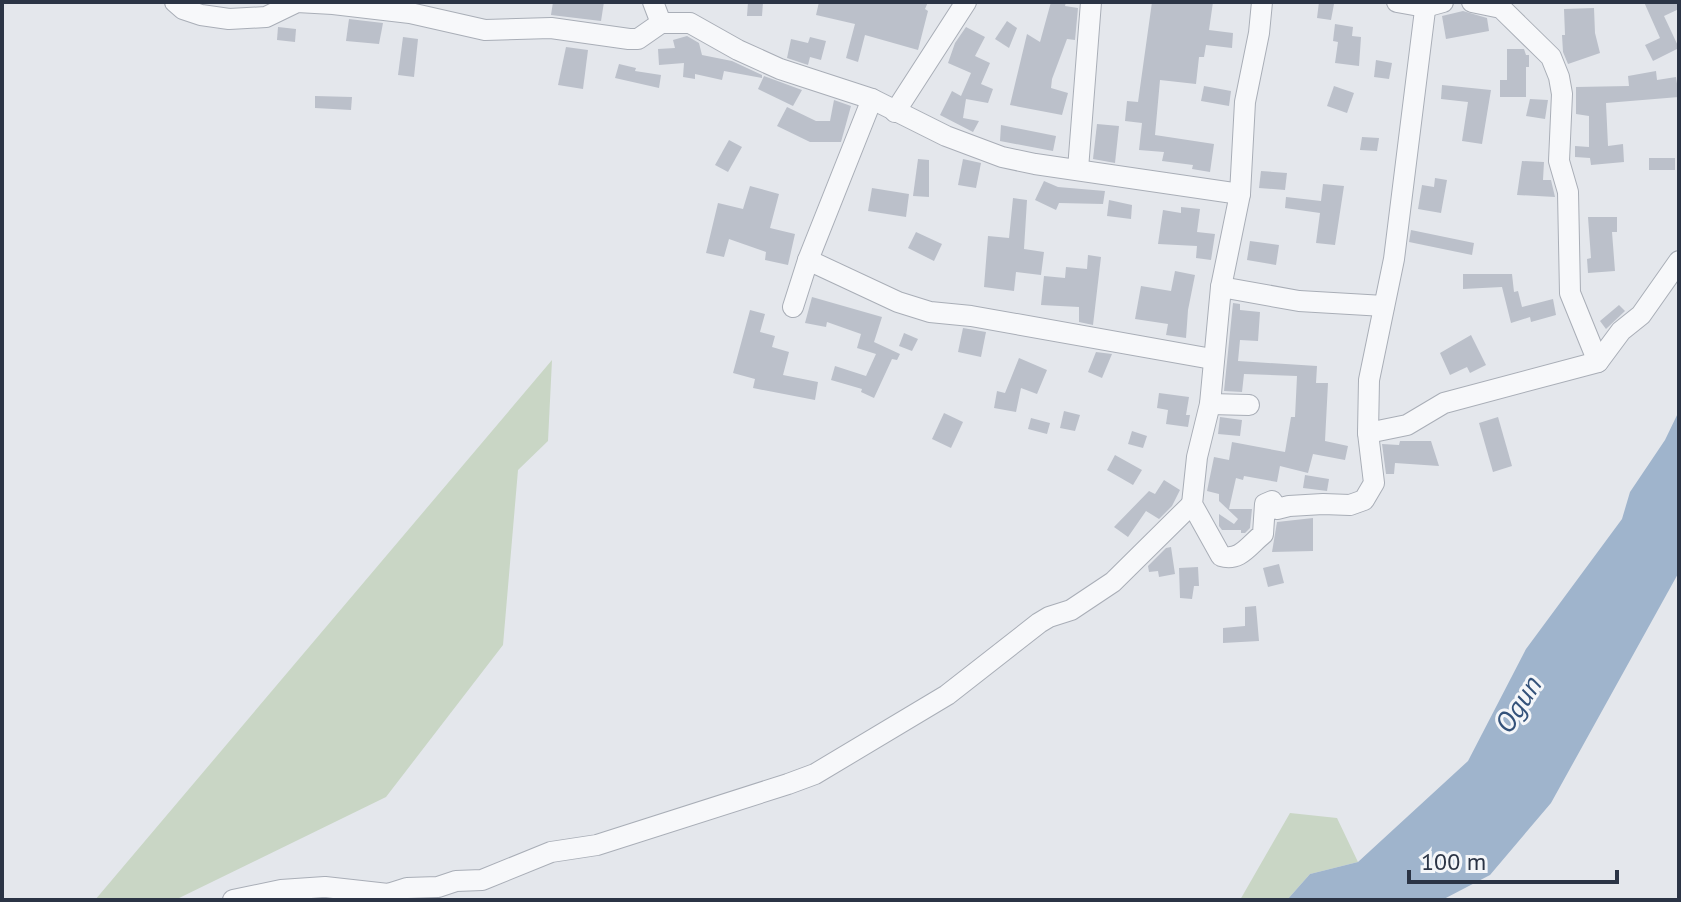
<svg xmlns="http://www.w3.org/2000/svg" width="1681" height="902" font-family="'PT Sans',sans-serif">
  <style>
    .green { fill: #c9d6c5 }
    .water { fill: #9fb4cc }
    .building { fill: #bbc0ca }
    .lines { fill: none; stroke-linecap: round; stroke-linejoin: round }
    .minor-casing { stroke: #a9aeb7; stroke-width: 22 }
    .minor { stroke: #f7f8fa; stroke-width: 20 }
    .labels { text-anchor: middle; stroke-width: 6; stroke-linejoin: round; paint-order: stroke }
    .water-label { font-size: 28px; font-style: italic; fill: #34527a; stroke: #f4f6f9 }
  </style>
  <rect width="100%" height="100%" fill="#e4e7ec"/>
  <g class="green">
    <polygon points="552,360 548,441 518,470 503,645 386,797 175,900 95,900"/>
    <polygon points="1290,813 1337,818 1358,862 1310,874 1287,900 1240,900"/>
  </g>
  <polygon class="water" points="1679,411 1679,572 1551,803 1490,875 1442,900 1287,900 1310,874 1358,862 1468,761 1526,649 1622,519 1630,492 1665,440"/>
  <g class="building">
    <polygon points="553,2 604,2 601,21 551,15"/>
    <polygon points="748,2 763,2 762,16 747,16"/>
    <polygon points="819,2 928,2 925,9 928,11 918,50 865,35 858,62 846,58 855,24 816,15"/>
    <polygon points="1051,2 1066,2 1065,6 1078,8 1075,40 1067,39 1052,79 1051,88 1068,93 1062,115 1010,105 1027,34 1040,42"/>
    <polygon points="1152,2 1213,2 1209,30 1233,33 1232,48 1206,45 1204,57 1199,57 1196,84 1160,80 1155,135 1214,144 1210,172 1192,169 1193,165 1162,161 1164,152 1139,150 1142,123 1125,121 1127,101 1138,102"/>
    <polygon points="1319,2 1334,4 1331,20 1317,18"/>
    <polygon points="1644,2 1679,2 1679,9 1664,16 1679,48 1653,61 1645,45 1660,38"/>
    <polygon points="1594,8 1595,33 1600,53 1568,64 1563,52 1562,35 1565,35 1564,9"/>
    <polygon points="1463,11 1487,18 1489,31 1446,39 1442,16"/>
    <polygon points="349,19 383,23 379,44 346,41"/>
    <polygon points="1007,21 1017,28 1009,48 995,39"/>
    <polygon points="1335,24 1353,27 1352,36 1361,37 1359,66 1335,63 1338,42 1333,41"/>
    <polygon points="278,27 296,29 295,42 277,40"/>
    <polygon points="966,27 985,37 975,56 990,63 981,84 993,89 988,103 966,99 963,118 979,121 973,132 940,115 952,91 961,96 971,73 948,63 955,43"/>
    <polygon points="687,36 699,43 702,55 732,61 762,75 762,78 724,71 722,80 695,74 695,79 683,77 684,63 659,65 658,49 675,48 673,40"/>
    <polygon points="403,37 418,39 414,77 398,75"/>
    <polygon points="810,37 826,41 821,60 810,57 808,65 787,58 791,39 808,43"/>
    <polygon points="566,47 588,50 583,89 558,85"/>
    <polygon points="1507,49 1524,49 1526,55 1529,55 1529,67 1526,67 1526,97 1500,97 1500,80 1507,80"/>
    <polygon points="1376,60 1392,63 1389,79 1374,77"/>
    <polygon points="619,64 636,68 635,71 661,75 659,88 615,78"/>
    <polygon points="1656,71 1657,80 1676,77 1679,97 1606,103 1608,146 1623,144 1624,162 1591,165 1590,158 1575,157 1575,146 1589,147 1589,116 1576,114 1576,87 1629,86 1628,76"/>
    <polygon points="764,76 802,90 793,106 758,89"/>
    <polygon points="1442,85 1491,90 1482,144 1462,141 1468,102 1441,99"/>
    <polygon points="1204,86 1231,91 1229,106 1201,101"/>
    <polygon points="1334,86 1354,93 1347,113 1327,106"/>
    <polygon points="315,96 352,97 351,110 315,108"/>
    <polygon points="1530,99 1548,100 1545,119 1526,116"/>
    <polygon points="834,100 851,106 841,142 810,142 777,126 787,107 816,121 830,121"/>
    <polygon points="1097,124 1119,126 1115,163 1093,159"/>
    <polygon points="1001,125 1056,136 1053,151 1000,141"/>
    <polygon points="1362,137 1379,138 1377,151 1360,150"/>
    <polygon points="729,140 742,147 728,172 715,165"/>
    <rect x="1649" y="158" width="26" height="12"/>
    <polygon points="918,159 929,160 929,197 913,196"/>
    <polygon points="963,159 981,163 976,188 958,185"/>
    <polygon points="1522,161 1544,162 1543,180 1551,180 1555,197 1517,195"/>
    <polygon points="1261,171 1287,173 1285,190 1259,188"/>
    <polygon points="1435,178 1447,180 1441,213 1418,209 1422,185 1434,187"/>
    <polygon points="1044,181 1058,187 1105,191 1103,204 1059,203 1056,210 1035,200"/>
    <polygon points="1323,184 1344,186 1335,245 1316,243 1320,213 1285,208 1286,197 1321,201"/>
    <polygon points="750,186 779,194 770,228 795,234 788,265 765,260 766,252 729,239 724,257 706,253 718,203 743,209"/>
    <polygon points="872,188 909,194 906,217 868,211"/>
    <polygon points="1013,198 1027,200 1024,249 1044,252 1041,275 1016,272 1014,291 984,287 988,236 1009,238"/>
    <polygon points="1109,200 1132,205 1131,219 1107,216"/>
    <polygon points="1181,207 1200,209 1197,232 1215,234 1211,260 1196,258 1197,246 1158,244 1163,210 1181,213"/>
    <polygon points="1588,217 1617,217 1617,232 1612,232 1615,271 1588,273 1587,259 1591,258"/>
    <polygon points="1411,230 1474,243 1472,255 1409,242"/>
    <polygon points="916,232 942,244 934,261 908,248"/>
    <polygon points="1250,241 1279,245 1276,265 1247,260"/>
    <polygon points="1088,255 1101,257 1093,325 1079,322 1079,307 1041,305 1044,276 1065,278 1066,267 1087,269"/>
    <polygon points="1175,271 1195,275 1188,310 1186,338 1166,335 1168,324 1135,319 1141,286 1171,291"/>
    <polygon points="1463,274 1512,274 1514,292 1518,291 1522,307 1553,299 1556,315 1531,322 1530,317 1511,323 1502,287 1463,289"/>
    <polygon points="812,297 882,317 874,342 900,354 897,360 892,359 874,398 861,392 862,389 831,380 835,366 866,376 876,354 857,348 861,334 827,322 826,327 805,323"/>
    <polygon points="1233,303 1240,304 1240,310 1260,312 1258,341 1240,340 1238,361 1317,366 1316,383 1328,383 1325,441 1348,446 1345,460 1313,454 1308,473 1280,466 1277,482 1244,476 1243,480 1236,478 1229,509 1252,509 1250,528 1245,533 1241,533 1241,530 1222,530 1219,526 1219,514 1234,524 1238,519 1219,501 1219,494 1207,491 1214,457 1229,460 1232,442 1285,452 1291,417 1295,417 1297,376 1244,374 1242,392 1224,391"/>
    <polygon points="1619,305 1625,311 1606,329 1600,321"/>
    <polygon points="750,310 765,314 760,332 775,336 772,347 789,352 783,375 818,382 815,400 753,388 755,379 733,373"/>
    <polygon points="963,328 986,332 981,357 958,352"/>
    <polygon points="904,333 918,339 912,351 899,346"/>
    <polygon points="1471,335 1486,365 1470,373 1467,367 1450,375 1440,353"/>
    <polygon points="1096,352 1112,354 1102,378 1088,372"/>
    <polygon points="1019,358 1047,370 1037,394 1021,388 1016,412 994,408 997,391 1005,393"/>
    <polygon points="1159,393 1189,397 1186,415 1190,415 1188,427 1166,424 1168,410 1157,408"/>
    <polygon points="1064,411 1080,415 1075,431 1060,428"/>
    <polygon points="944,413 963,422 951,448 932,439"/>
    <polygon points="1220,417 1242,420 1240,436 1218,434"/>
    <polygon points="1498,417 1512,466 1493,472 1479,423"/>
    <polygon points="1031,418 1050,423 1047,434 1028,429"/>
    <polygon points="1132,431 1147,436 1143,448 1128,444"/>
    <polygon points="1400,441 1431,441 1439,466 1395,463 1394,474 1386,474 1382,444 1399,445"/>
    <polygon points="1115,455 1142,470 1133,485 1107,470"/>
    <polygon points="1305,475 1329,479 1327,491 1303,488"/>
    <polygon points="1164,480 1180,490 1172,506 1159,519 1146,511 1128,537 1114,527 1149,491 1155,494"/>
    <polygon points="1313,518 1313,551 1272,552 1277,522"/>
    <polygon points="1171,547 1175,574 1159,577 1158,571 1149,572 1148,566 1166,548"/>
    <polygon points="1279,564 1284,583 1268,587 1263,568"/>
    <polygon points="1198,567 1199,586 1194,586 1192,599 1180,598 1179,568"/>
    <polygon points="1256,606 1259,641 1223,643 1223,628 1245,626 1245,607"/>
  </g>
  <g class="lines">
    <defs>
      <g id="minor">
        <polyline points="175,2 183,9 201,15 229,19 266,17 297,2 333,4 410,13 485,30 551,28 629,39 638,39 661,23 690,23 738,50 780,69 872,99 946,136 1002,157 1035,164 1240,194"/>
        <polyline points="653,2 661,23"/>
        <path d="M1262,2l-3,31 -14,69 -5,92 -19,93 -11,117 -13,53 -5,47 29,52c19,6 28,-11 42,-22l2,-30 7,-3 5,8 12,-3 34,-2 27,1 14,-5 10,-17 -6,-50 1,-53 25,-121 32,-257"/>
        <polyline points="1397,2 1425,7 1443,2"/>
        <polyline points="1472,2 1501,8 1551,57 1559,77 1562,94 1559,161 1568,192 1570,293 1598,362"/>
        <polyline points="895,112 966,2"/>
        <polyline points="1078,169 1091,2"/>
        <polyline points="808,260 898,302 930,312 971,316 1212,359"/>
        <polyline points="1221,287 1299,301 1384,306"/>
        <polyline points="793,307 808,260 872,99"/>
        <polyline points="1210,404 1249,405"/>
        <polyline points="1368,433 1407,425 1444,403 1598,362 1621,331 1641,315 1679,261"/>
        <polyline points="233,900 281,890 325,887 388,894 407,888 438,887 456,881 482,880 551,852 597,845 788,784 815,774 947,695 1039,623 1049,617 1071,610 1113,582 1192,504"/>
      </g>
    </defs>
    <use href="#minor" class="minor-casing"/>
    <use href="#minor" class="minor"/>
  </g>
  <g class="labels">
    <g class="water-label">
      <text transform="translate(1518 704) rotate(-57)" y="10">Ogun</text>
    </g>
  </g>
  <rect width="1681" height="902" fill="none" stroke="#2b3445" stroke-width="8"/>
  <path d="M1409 870v12h208v-12" fill="none" stroke="#2b3445" stroke-width="4"/>
  <text x="1421" y="870" font-size="24" fill="#2b3445" stroke="#f4f6f9" stroke-width="6" paint-order="stroke">100 m</text>
</svg>
